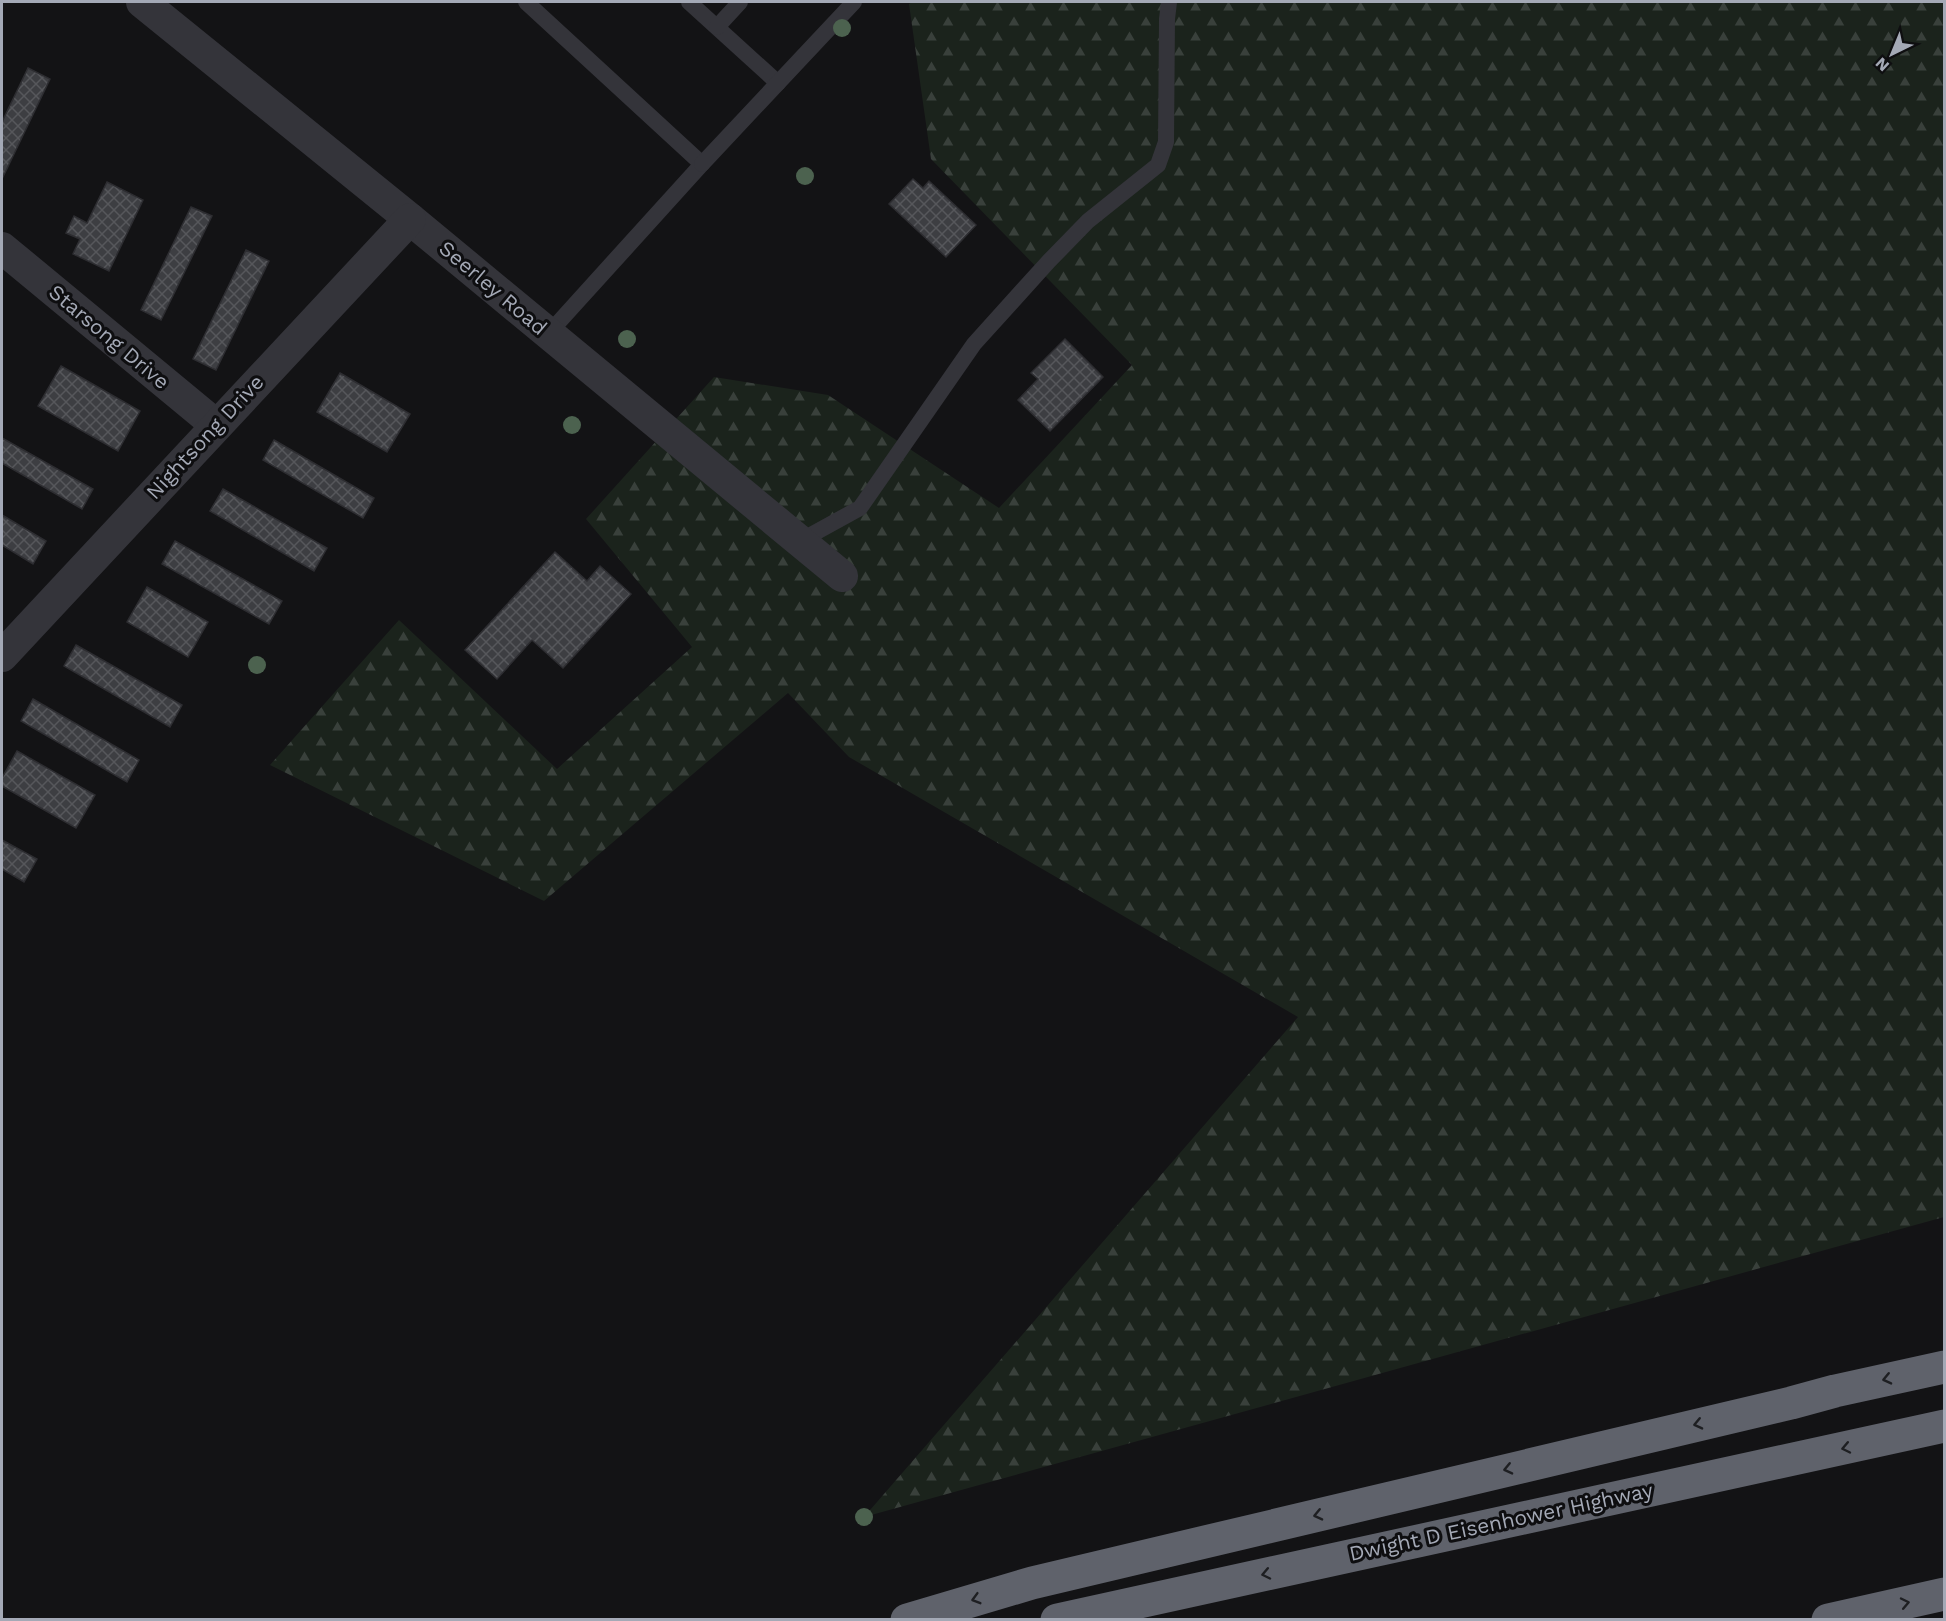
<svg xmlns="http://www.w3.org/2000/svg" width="1946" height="1621" font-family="'Work Sans',sans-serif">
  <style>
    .forest { fill: url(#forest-firs) }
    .building { fill: url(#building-cross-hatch); stroke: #2d2d31; stroke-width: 1.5 }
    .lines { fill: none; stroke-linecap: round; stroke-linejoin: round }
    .lane { stroke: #34343a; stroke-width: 16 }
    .street { stroke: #34343a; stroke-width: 32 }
    .highway { stroke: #5f626b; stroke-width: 33 }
    .tree { fill: #4c624f }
    .oneway { stroke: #1e1f22 }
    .labels { text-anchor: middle; stroke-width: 6; stroke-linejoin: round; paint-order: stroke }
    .street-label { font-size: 21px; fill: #a4a9b6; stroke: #0e0e10 }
  </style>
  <defs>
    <pattern id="forest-firs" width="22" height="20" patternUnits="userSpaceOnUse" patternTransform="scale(1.5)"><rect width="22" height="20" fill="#1b231c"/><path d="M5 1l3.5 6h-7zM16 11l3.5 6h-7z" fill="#39403b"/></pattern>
    <pattern id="building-cross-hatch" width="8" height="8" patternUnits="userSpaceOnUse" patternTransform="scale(1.5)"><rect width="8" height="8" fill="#3d3e42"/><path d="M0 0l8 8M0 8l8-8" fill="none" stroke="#56575b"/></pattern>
  </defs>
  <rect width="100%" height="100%" fill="#131315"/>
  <polygon class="forest" points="912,2 1944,2 1944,1217 864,1517 1298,1017 849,757 788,693 544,901 270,765 399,620 557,769 692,647 586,519 714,377 828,395 999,508 1132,365 931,159 909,4"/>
  <g class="building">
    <polygon points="28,68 50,79 2,179 2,122"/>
    <polygon points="913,179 923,188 929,181 976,225 946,257 889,204"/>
    <polygon points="107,182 143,200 109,271 73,254 80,239 66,233 74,216 87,223"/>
    <polygon points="191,207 212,216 161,320 141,310"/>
    <polygon points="246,250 269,261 216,370 193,359"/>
    <polygon points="1065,339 1103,377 1050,431 1018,400 1038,379 1031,373"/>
    <polygon points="61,366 140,411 118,451 38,406"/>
    <polygon points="340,373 410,414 387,452 317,412"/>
    <polygon points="2,438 93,489 82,509 2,463"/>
    <polygon points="274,440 374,498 363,518 263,460"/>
    <polygon points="223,489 327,548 314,571 210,511"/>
    <polygon points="2,515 46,541 33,564 2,545"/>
    <polygon points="175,541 282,601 269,624 162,564"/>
    <polygon points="555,552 587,581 600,566 631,594 563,668 532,640 497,679 465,650"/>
    <polygon points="147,587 208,622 188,657 127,622"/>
    <polygon points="76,645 182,705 170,727 64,666"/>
    <polygon points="33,699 139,760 127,782 21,721"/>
    <polygon points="17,751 95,795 76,828 2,786 2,778"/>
    <polygon points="2,840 37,859 24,882 2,869"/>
  </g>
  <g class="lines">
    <g class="lane">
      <polyline points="526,2 702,164 548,334"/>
      <polyline points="689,2 778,83"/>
      <polyline points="717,27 740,2"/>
      <polyline points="702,164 854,2"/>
      <polyline points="800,541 860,508 974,344 1049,261 1088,221 1158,165 1166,142 1167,19 1169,2"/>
    </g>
    <g class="street">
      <polyline points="142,2 410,219 842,576"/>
      <polyline points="2,248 216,425"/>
      <polyline points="2,656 410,219"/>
    </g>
    <g class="highway">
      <polyline points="907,1620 1032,1583 1791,1403 1835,1391 1944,1367"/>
      <polyline points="1057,1620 1944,1426"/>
      <polyline points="1828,1620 1944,1594"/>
    </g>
  </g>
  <g class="tree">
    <circle cx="842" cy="28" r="9"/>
    <circle cx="805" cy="176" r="9"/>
    <circle cx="627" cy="339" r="9"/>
    <circle cx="572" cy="425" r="9"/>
    <circle cx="257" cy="665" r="9"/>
    <circle cx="864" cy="1517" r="9"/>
  </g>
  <defs><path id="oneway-chevron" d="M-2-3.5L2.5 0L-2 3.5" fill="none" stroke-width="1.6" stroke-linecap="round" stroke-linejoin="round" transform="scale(1.5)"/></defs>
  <g class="oneway">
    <use href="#oneway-chevron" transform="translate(1887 1379) rotate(167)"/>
    <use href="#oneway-chevron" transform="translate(1698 1424) rotate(167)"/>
    <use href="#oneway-chevron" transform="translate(1846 1448) rotate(168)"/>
    <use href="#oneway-chevron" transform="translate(1508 1469) rotate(167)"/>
    <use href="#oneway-chevron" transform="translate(1318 1515) rotate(167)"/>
    <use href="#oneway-chevron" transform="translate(1266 1574) rotate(168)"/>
    <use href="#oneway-chevron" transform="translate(976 1599) rotate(164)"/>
    <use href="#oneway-chevron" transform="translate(1905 1603) rotate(-12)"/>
  </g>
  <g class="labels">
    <g class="street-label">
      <text transform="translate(493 288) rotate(40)" y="7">Seerley Road</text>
      <text transform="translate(109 337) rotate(40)" y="7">Starsong Drive</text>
      <text transform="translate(205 437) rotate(-47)" y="7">Nightsong Drive</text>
      <text transform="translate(1501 1522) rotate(-12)" y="7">Dwight D Eisenhower Highway</text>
    </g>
  </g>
  <rect width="1946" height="1621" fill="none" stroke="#a4a9b6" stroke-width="6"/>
  <g transform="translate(1892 54) rotate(223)" stroke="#0e0e10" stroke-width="4.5" paint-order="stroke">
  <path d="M0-4.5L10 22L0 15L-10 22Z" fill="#a4a9b6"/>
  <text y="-9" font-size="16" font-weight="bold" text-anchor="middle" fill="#a4a9b6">N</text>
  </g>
</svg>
